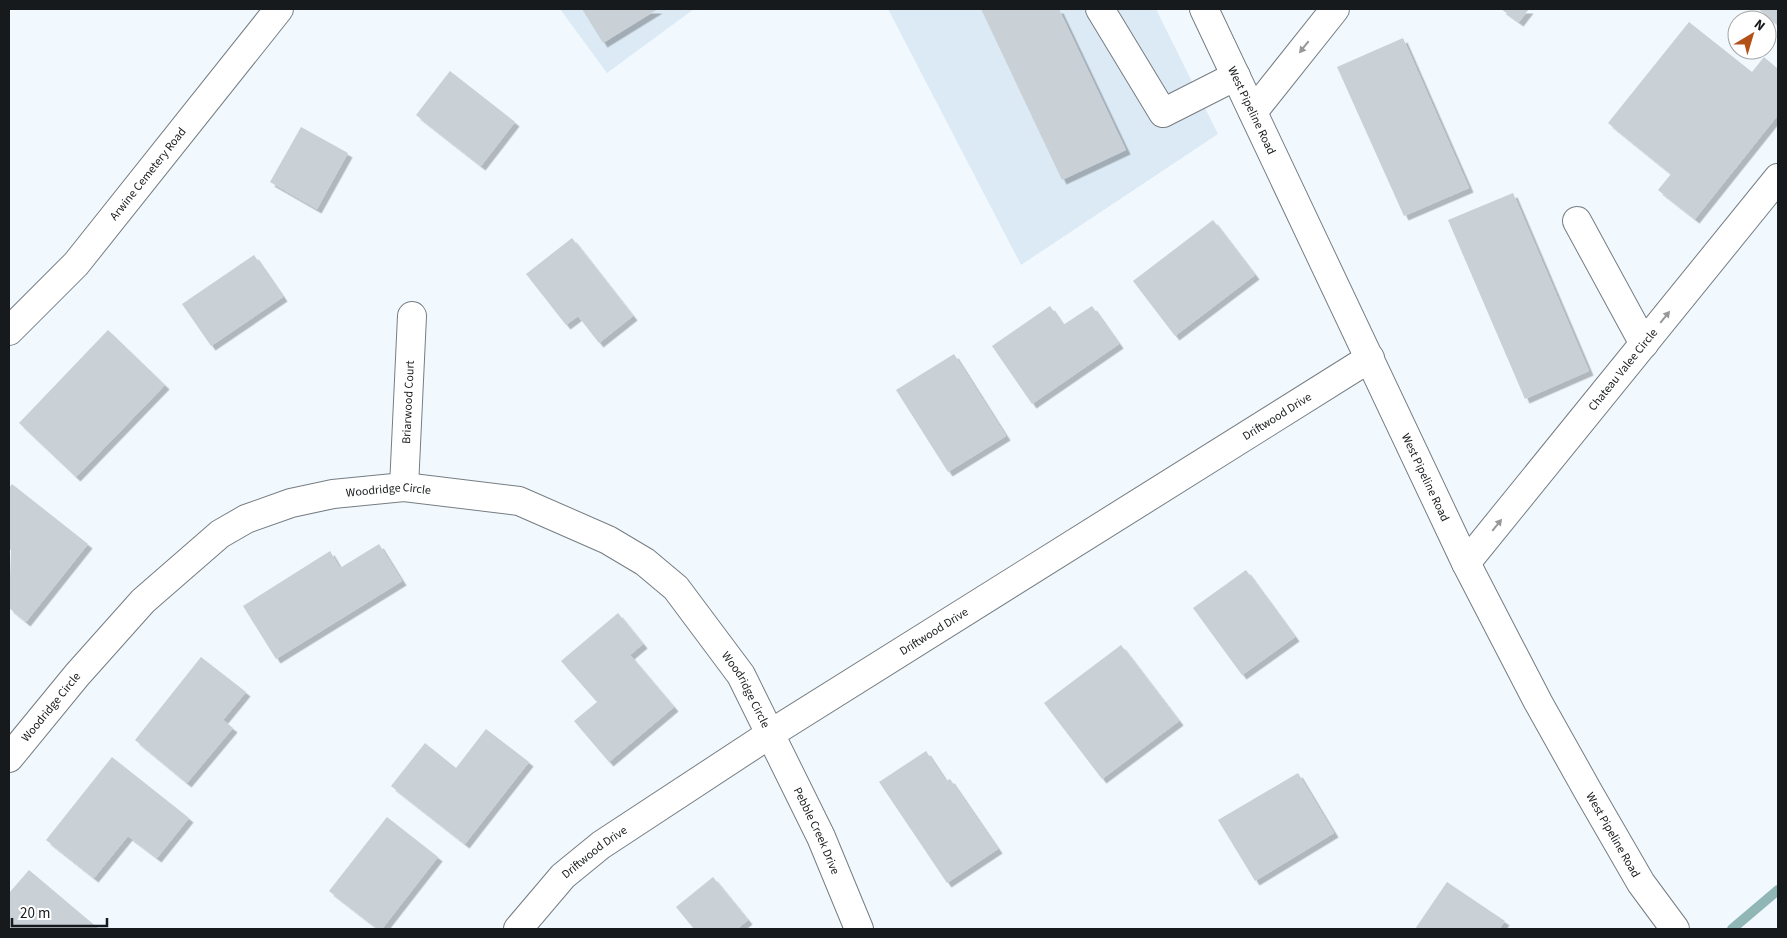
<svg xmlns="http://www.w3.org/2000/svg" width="1787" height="938" font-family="'Source Sans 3',sans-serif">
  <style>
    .built { fill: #dceaf5 }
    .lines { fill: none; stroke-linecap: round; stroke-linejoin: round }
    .stream { stroke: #90b6b6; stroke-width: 10 }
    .building { fill: #c9d0d6; filter: url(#shadow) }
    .minor-casing { stroke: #767d82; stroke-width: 30 }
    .major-casing { stroke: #767d82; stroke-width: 30 }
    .minor { stroke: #fff; stroke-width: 28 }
    .major { stroke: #fff; stroke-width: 28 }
    .oneway { fill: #979899 }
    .labels { text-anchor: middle; stroke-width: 5; stroke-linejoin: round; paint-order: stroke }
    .street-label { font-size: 12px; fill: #171a1c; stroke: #fff }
  </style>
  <defs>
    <filter id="shadow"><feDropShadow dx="4.5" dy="4.5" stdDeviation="0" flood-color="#0004"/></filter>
  </defs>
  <rect width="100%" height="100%" fill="#f1f9ff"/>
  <g class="built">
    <polygon points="560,9 694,9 607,73"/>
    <polygon points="888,9 1156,9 1218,134 1021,265"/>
  </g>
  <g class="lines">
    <polyline class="stream" points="1732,929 1778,890"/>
  </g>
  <g class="building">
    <polygon points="582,9 658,9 603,43"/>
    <polygon points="981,9 1059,9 1126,150 1062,180"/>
    <polygon points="1501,9 1529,9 1519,22"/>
    <polygon points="1758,9 1778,9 1778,25"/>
    <polygon points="1689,22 1752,72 1764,57 1778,69 1778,115 1695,219 1658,190 1671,174 1608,123"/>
    <polygon points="1403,38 1469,188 1404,216 1337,67"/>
    <polygon points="450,71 515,122 481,166 416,115"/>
    <polygon points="301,127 348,153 317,209 270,182"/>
    <polygon points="1513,193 1589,371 1525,399 1448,220"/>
    <polygon points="1213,220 1255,275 1175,336 1133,281"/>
    <polygon points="572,238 633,316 599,343 578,316 566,325 526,274"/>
    <polygon points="254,255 283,297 211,346 182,304"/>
    <polygon points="1050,306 1063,325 1092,306 1119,344 1032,404 992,346"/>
    <polygon points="108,330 165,385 76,477 19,423"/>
    <polygon points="954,354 1006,436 948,472 896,390"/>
    <polygon points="12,484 88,544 26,622 9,608 11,550 9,549 9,488"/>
    <polygon points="379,544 402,581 276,659 243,606 330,551 340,568"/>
    <polygon points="1246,570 1295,637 1242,675 1193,608"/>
    <polygon points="618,613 643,644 630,655 674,707 609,762 574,721 597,702 561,661"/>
    <polygon points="1121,645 1179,721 1102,779 1044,703"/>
    <polygon points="201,657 246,692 223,720 233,728 187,783 135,740"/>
    <polygon points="486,729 529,762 465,844 391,786 425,743 456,768"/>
    <polygon points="926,751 946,781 950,779 998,849 947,883 879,782"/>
    <polygon points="112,757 189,818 157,858 128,836 94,878 46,840"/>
    <polygon points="1298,773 1334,833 1255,881 1218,820"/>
    <polygon points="387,817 438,857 382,929 378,929 329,891"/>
    <polygon points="29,870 99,929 9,929 9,893"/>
    <polygon points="713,877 748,920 737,929 694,929 676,907"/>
    <polygon points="1447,882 1505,921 1499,929 1415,929"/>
  </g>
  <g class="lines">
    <defs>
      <g id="minor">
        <polyline points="1100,9 1163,113 1236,76"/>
        <polyline points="1253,112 1335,9"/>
        <polyline points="1577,221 1644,344"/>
        <path id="s1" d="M9,331l67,-67 203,-255"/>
        <path id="s2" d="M404,487l8,-171"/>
        <path id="s3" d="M1466,563l312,-385"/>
        <path id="s4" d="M9,758l68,-83 66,-74 77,-67 26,-15 45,-16 42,-9 71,-7 115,14 89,39 37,22 31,26 65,87 80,162 38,92"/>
        <path id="s5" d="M518,929l45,-53 38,-31 169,-111 600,-376"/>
      </g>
      <g id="major">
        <path id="s6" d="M1204,9l262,554 72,139 51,91 52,90 34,46"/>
      </g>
    </defs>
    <use href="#minor" class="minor-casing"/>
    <use href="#major" class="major-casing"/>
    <use href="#minor" class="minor"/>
    <use href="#major" class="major"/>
  </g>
  <defs><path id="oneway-solid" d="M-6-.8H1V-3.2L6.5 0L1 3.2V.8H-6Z" transform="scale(1.25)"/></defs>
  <g class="oneway">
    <use href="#oneway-solid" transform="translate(1304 47) rotate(128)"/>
    <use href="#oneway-solid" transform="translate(1665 317) rotate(-51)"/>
    <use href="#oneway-solid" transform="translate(1497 525) rotate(-51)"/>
  </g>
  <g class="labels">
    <g class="street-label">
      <text dy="4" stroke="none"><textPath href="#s6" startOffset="112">West Pipeline Road</textPath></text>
      <text dy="4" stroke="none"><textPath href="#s1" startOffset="210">Arwine Cemetery Road</textPath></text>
      <text dy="4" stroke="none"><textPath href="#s3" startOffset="249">Chateau Valee Circle</textPath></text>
      <text dy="4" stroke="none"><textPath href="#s2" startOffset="85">Briarwood Court</textPath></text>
      <text dy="4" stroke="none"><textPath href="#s5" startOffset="919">Driftwood Drive</textPath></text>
      <text dy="4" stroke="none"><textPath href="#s6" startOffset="518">West Pipeline Road</textPath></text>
      <text dy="4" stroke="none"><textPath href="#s4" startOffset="485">Woodridge Circle</textPath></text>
      <text dy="4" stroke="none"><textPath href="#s5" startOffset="514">Driftwood Drive</textPath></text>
      <text dy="4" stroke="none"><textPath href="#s4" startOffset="921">Woodridge Circle</textPath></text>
      <text dy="4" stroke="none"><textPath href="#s4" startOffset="66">Woodridge Circle</textPath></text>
      <text dy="4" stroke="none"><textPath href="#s4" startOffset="1079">Pebble Creek Drive</textPath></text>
      <text dy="4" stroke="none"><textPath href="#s6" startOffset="922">West Pipeline Road</textPath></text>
      <text dy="4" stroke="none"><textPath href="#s5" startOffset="109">Driftwood Drive</textPath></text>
    </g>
  </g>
  <rect width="1787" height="938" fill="none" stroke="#171a1c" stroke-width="20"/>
  <g transform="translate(1752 35) rotate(38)"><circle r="24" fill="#ffffff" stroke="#a2a3a4"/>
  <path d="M0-4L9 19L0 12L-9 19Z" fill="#b35017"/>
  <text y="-8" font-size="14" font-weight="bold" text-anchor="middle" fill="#171a1c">N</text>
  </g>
  <path d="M12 918v8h95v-8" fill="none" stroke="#171a1c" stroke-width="2.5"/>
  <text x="20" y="918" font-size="15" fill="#171a1c" stroke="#ffffff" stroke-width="4" paint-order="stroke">20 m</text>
</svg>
